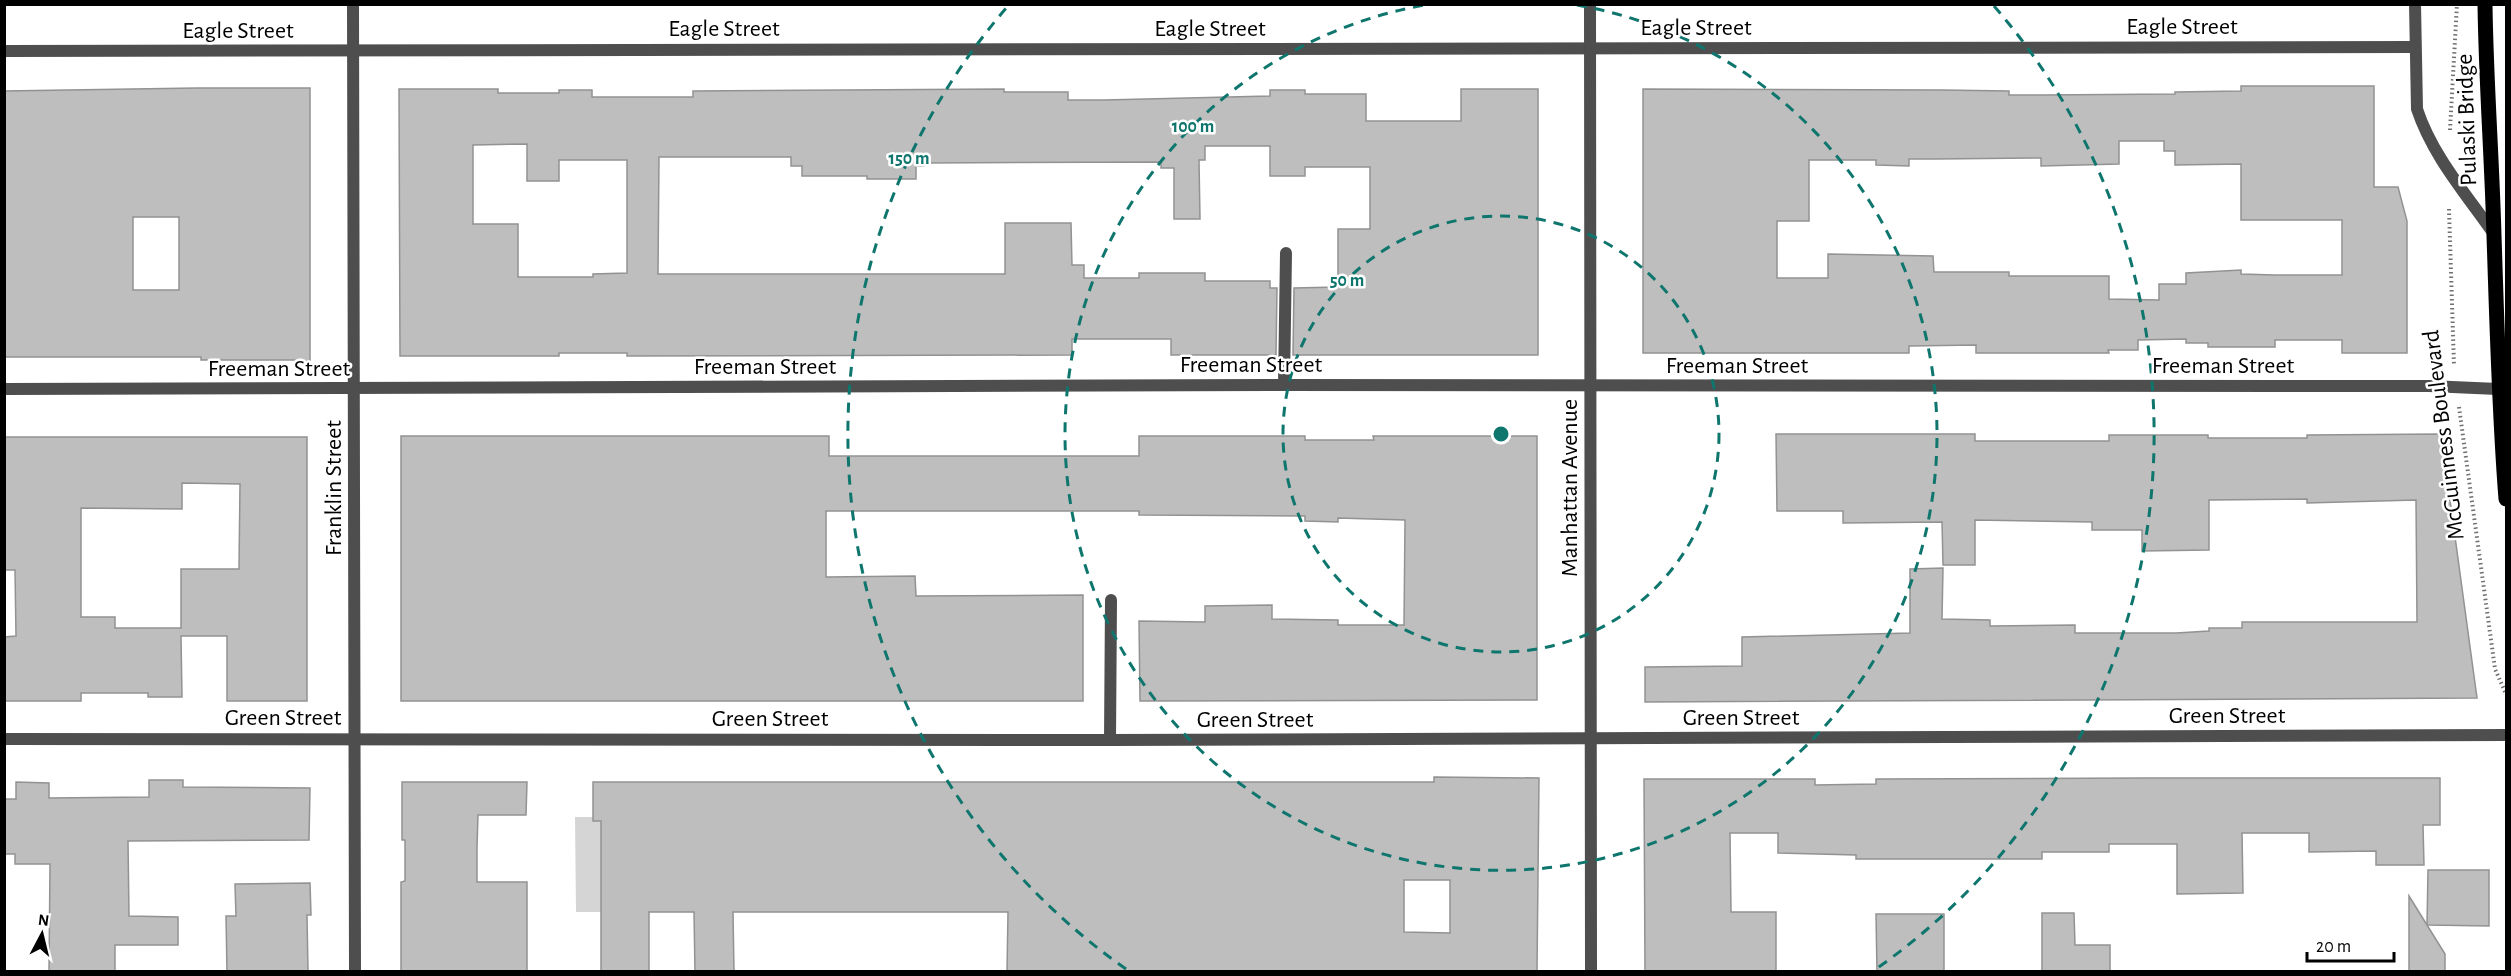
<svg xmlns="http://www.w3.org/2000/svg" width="2511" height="976" font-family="'Alegreya Sans',sans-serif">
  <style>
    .green { fill: #d5d5d5 }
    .building { fill: #bebebe; stroke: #929292; stroke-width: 1.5; fill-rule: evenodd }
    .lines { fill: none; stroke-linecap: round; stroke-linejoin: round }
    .path { stroke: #707070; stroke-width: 4; stroke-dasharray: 1.5 3; stroke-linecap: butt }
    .service { stroke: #4e4e4e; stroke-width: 12 }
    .minor { stroke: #4e4e4e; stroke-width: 12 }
    .tertiary { stroke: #4e4e4e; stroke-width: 12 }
    .primary { stroke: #000; stroke-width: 15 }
    .ring { fill: none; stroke: #0f766e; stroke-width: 3; stroke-dasharray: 10 8 }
    .labels { text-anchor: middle; stroke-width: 5; stroke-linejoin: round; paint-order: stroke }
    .street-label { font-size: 24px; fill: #000; stroke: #fff }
    .centre { fill: #0f766e; stroke: #fff; stroke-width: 3 }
    .ring-label { font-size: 18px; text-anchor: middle; font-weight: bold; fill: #0f766e; stroke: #fff; stroke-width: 5; stroke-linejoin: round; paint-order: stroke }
  </style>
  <rect width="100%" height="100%" fill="#fff"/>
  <polygon class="green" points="575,817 593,817 601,821 601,912 576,912"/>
  <g class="building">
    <path d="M2241,86h133v101h24l9,34v132h-65v-13h-67v7h-67v-4h-22v-4l-48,1v10h-30l1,3h-133v-8l-67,1v7h-266v-264l299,1 67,1v4h32l134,-1v-2l66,-1zM2119,141h45v10h11v14l66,-1v56h101v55h-67l-34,-1v-4l-55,3v11h-27v16l-50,-1v-23h-100v-4h-75l-1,-16 -105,-2v24h-51v-57h32v-61h67v5l33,1v-7h27l105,-1v8l78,-2z"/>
    <path d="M197,88h113v274l-16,-2h-93v-3h-197v-266zM133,217h46v73h-46z"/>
    <path d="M399,89h99v4h61v-3h33v7h101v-6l311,-2v3h64v8h36l166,-4v-6h35v4h61v27h95v-32h77v266h-245l1,-67 44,-1v-58h32v-62h-65v9h-35v-30h-65v14h-6l1,59h-26v-51h-13v-6l-237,1v3h-8v13h-49v-3h-65v-10h-11v-9h-132l-1,117h347v-51h66l1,42h12v13h55v-5h66v8h65v7h7l-1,67h-105v-16h-99v16l-445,1v-3h-68v3h-159zM527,144v37h32v-21h68v113l-34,1v3h-75v-53h-45v-79z"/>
    <polygon points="1776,434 1975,434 1975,441 2109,441 2109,435 2208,435 2208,438 2307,438 2307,435 2441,434 2477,698 1645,702 1645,667 1742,666 1742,637 1910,633 1910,569 1943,568 1942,619 1990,620 1990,626 2075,625 2075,633 2176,633 2209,631 2209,628 2242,628 2242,622 2417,622 2416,500 2307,503 2307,499 2209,500 2209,550 2142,551 2142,530 2092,530 2092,522 1975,520 1975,565 1943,565 1942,522 1843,523 1843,511 1777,511"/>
    <polygon points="401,436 829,436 829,456 1139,456 1139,436 1305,436 1305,440 1374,440 1373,436 1537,436 1537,700 1140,701 1139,621 1205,622 1205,606 1272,605 1272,619 1338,620 1338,625 1404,625 1405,520 1338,518 1338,522 1305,521 1305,516 1139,515 1139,511 826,511 826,577 915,576 916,596 1083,595 1083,701 401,701"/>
    <path d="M4,437h303v264h-80v-65h-46l1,61h-34v-4h-67v8h-77v-64l12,-1 -1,-66h-11zM182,483l58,1 -1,85h-58v59h-66v-11h-34v-109l101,1z"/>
    <path d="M1434,777l105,1 -2,194h-530l1,-60h-275l1,60h-39l-1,-60h-45v60h-48v-151h-8v-39h841zM1404,880h46v53l-46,-1z"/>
    <polygon points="2142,778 2440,778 2440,825 2423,825 2424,865 2376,865 2376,851 2309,852 2309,833 2242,833 2243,893 2177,894 2177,844 2109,844 2109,852 2042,852 2042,859 1856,859 1856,855 1778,853 1778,833 1730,833 1731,912 1776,912 1776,972 1645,972 1644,779 1815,779 1815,785 1876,784 1876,779"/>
    <polygon points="149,780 183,780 183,787 310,788 309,840 128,841 129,916 178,917 178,945 115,945 115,972 49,972 50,864 15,864 15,854 4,854 4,799 16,799 16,782 49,783 49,798 149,797"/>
    <polygon points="402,782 527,782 526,815 478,815 477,847 477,882 527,882 527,972 401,972 401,882 405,881 405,840 402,840"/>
    <polygon points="2428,870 2489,870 2489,926 2427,925"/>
    <polygon points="310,883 311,915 307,915 308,972 227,972 226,916 236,916 235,884"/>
    <polygon points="2409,896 2445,954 2445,972 2409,972"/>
    <polygon points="2042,913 2074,913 2075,945 2110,945 2110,972 2042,972"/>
    <polygon points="1876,914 1944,914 1944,972 1877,972"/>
  </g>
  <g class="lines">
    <g class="path">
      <polyline points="934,4 934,8"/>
      <polyline points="2450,130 2457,4"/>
      <polyline points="2449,209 2454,366"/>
      <polyline points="2459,407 2495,669 2506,694"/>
    </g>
    <g class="service">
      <polyline points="1284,385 1286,253"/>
      <polyline points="1110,740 1111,600"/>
    </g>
    <g class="minor">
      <polyline points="4,51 2415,47"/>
      <polyline points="4,389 1284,385 2429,386 2498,389"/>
      <polyline points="4,739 1110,740 2506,735"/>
    </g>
    <g class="tertiary">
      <polyline points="353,4 355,972"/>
      <polyline points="1590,4 1591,972"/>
      <path d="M2415,4l2,105c15,46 49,85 77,125"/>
    </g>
    <path class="primary" d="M2485,4c1,78 7,155 9,232 3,88 5,175 12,263"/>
  </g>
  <g class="ring">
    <circle cx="1501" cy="434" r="218"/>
    <path d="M1577 5A436 436 0 1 1 1425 5"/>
    <path d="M1126 969A653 653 0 0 1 1008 6M1994 6A653 653 0 0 1 1876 969"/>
  </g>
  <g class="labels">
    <g class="street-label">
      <text x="2182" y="34">Eagle Street</text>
      <text x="1696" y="35">Eagle Street</text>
      <text x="724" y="36">Eagle Street</text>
      <text x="1210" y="36">Eagle Street</text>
      <text x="238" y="38">Eagle Street</text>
      <text transform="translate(2466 120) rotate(-92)" y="8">Pulaski Bridge</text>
      <text x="1251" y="372">Freeman Street</text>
      <text x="1737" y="373">Freeman Street</text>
      <text x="2223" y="373">Freeman Street</text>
      <text x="765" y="374">Freeman Street</text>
      <text x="279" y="376">Freeman Street</text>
      <text transform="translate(2443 435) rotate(-97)" y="8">McGuinness Boulevard</text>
      <text transform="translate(333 488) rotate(-90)" y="8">Franklin Street</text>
      <text transform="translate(1569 488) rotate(-90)" y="8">Manhattan Avenue</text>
      <text x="2227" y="723">Green Street</text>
      <text x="283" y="725">Green Street</text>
      <text x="1741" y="725">Green Street</text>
      <text x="770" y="726">Green Street</text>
      <text x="1255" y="727">Green Street</text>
    </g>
  </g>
  <circle cx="1501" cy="434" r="9" class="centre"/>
  <g class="ring-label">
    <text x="1193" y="132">100 m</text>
    <text x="909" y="164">150 m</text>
    <text x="1347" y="286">50 m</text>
  </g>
  <rect width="2511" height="976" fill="none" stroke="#000000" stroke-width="12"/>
  <g transform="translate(42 934) rotate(7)" stroke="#ffffff" stroke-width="4.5" paint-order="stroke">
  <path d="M0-4.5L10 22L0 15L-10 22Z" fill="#000000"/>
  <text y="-9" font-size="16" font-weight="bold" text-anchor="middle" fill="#000000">N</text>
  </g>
  <path d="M2307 952v9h87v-9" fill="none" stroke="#000000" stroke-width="3"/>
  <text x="2316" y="952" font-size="18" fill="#000000" stroke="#ffffff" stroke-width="4.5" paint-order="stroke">20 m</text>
</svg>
